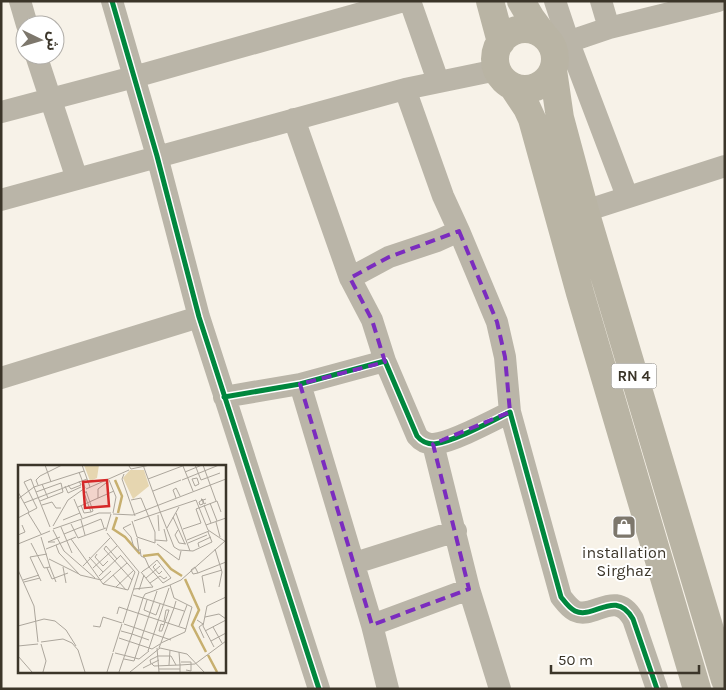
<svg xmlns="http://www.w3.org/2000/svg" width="726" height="690" font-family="Karla,'Noto Sans Arabic',sans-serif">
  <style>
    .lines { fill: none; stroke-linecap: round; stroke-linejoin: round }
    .minor { stroke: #bab5a8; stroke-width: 22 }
    .trunk { stroke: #b9b4a4; stroke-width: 28 }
    .cycleway-casing { stroke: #fff; stroke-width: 8 }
    .cycleway { stroke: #00873e; stroke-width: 5 }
    .marked { fill: none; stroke: #7b2cbf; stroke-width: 4; stroke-dasharray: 10 6; stroke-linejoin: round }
    .labels { text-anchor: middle; stroke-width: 4; stroke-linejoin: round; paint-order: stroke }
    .shield { fill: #fff; stroke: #767269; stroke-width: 1 }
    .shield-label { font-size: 15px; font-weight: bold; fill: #3b3529 }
    .poi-label { font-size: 16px; fill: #3b3529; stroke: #fff }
    .inset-river { fill: none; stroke: #c7af6e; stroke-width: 2.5 }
    .inset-road { fill: none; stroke: #aca69c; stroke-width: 1 }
    .view { fill: #d62828; fill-opacity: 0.15; stroke: #d62828; stroke-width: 2.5 }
    .inset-edge { fill: none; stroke: #3b3529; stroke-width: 2.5 }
  </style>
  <rect width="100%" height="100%" fill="#f7f2e8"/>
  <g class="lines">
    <path class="minor" d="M20,1L27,25
      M112,1L157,156L199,317L319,689
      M410,1L438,81
      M555,1L569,43L627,196
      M601,1L609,28
      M556,46L609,28L718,1
      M36,55L77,179
      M1,112L134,77L404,1
      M294,119L350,278
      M1,200L405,89L497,70
      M585,211L725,166
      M459,231L497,322L505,357L510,412
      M385,361L372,320L350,278L389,257L437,241L459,231L443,196L405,89
      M1,378L199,317
      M300,384L372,625L469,589L500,689
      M224,397L300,384L385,361L417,436C421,441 427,444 434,444C453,442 492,421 510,412L561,597C565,602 569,608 575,611C594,620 615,588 633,619L657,689
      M433,444L469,589
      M355,563L456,531
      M372,625L388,689"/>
    <path class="trunk" d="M490,1L501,42
      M521,1L531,18L545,37
      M495 59a30 30 0 1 1 60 0a30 30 0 1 1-60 0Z
      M553,70L560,118L585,211L725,680
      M513,87L527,108L532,119L580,293L697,689"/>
    <g class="cycleway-casing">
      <path id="cycleway" d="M112,1L157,156L199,317L319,689
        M224,397L300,384L385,361L417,436C421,441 427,444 434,444C453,442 492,421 510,412L561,597C565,602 569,608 575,611C594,620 615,588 633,619L657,689"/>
    </g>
    <use href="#cycleway" class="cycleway"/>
  </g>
  <path class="marked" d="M459,231L497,322L505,357L510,412L433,444L469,589L372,625L300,384L385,362L372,320L350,278L389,257Z"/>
  <defs>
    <g id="shop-square" transform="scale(1.25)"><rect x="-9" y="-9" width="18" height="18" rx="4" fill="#7d776c" stroke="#fff"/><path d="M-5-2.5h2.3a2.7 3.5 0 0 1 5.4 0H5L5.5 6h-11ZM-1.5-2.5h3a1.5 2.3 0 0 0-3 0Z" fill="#fff"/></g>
  </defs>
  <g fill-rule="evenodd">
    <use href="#shop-square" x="624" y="527"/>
  </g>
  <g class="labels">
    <rect class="shield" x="611.5" y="363.5" width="45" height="25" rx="4"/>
    <g class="shield-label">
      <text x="634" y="381">RN 4</text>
    </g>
    <g class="poi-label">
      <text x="624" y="558">installation<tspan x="624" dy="18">Sirghaz</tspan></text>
    </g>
  </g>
  <g transform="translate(18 465)">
    <rect width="208" height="208" fill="#f7f2e8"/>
    <path d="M66,0H81L79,13L72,16ZM112,5H126L131,21L115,34L105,13Z" fill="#e6d6b0"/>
    <path class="inset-river" d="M97,15L104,31L100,48M99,52L95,64L107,72L122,89M125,91L140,89L153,104L164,111M167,114L181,145L174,160L188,187M190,190L199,207"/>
    <path class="inset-road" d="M27,0L33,17M64,0L72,22M125,0L143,49M177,0L183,15L202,8M185,0L198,36M111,1L113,4L132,0M165,1L175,26M61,7L67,23M167,7L184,0M106,9L104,14L117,51M179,13L181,19L177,21L174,14ZM130,14L167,0M91,15L98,32L95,48M164,15L201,0M24,19L30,33M20,20L18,15L22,11L44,0M50,20L53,24L63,20L61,16M47,21L50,28L63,22M68,24L111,5M68,26L75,46L73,47M135,26L163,15M0,27L11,47M18,27L43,18L45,27L22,36M80,33V24L88,18M158,33L155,25L158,23L162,31M0,34L16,22L32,62M56,34L64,53M188,34L185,35H184L181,37L182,40L185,39V37L184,35L183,34H184L185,35L186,39L188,38M113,35L123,33L137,67V78L119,72L114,56M6,38L69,14M192,38L199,56M24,40L34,37L38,43H43M63,40L66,48L73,47L66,28L68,27M186,40L193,58M60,42L96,26M19,43L6,17L13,14L16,22L66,6M10,48L23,69M158,48L172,86M95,49L115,50M143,49L156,82L161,85L175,86L194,77L190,67M115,50L208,14M140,50L141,66M155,52L167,79M0,53L19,43M45,55L62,48M63,55L67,70M116,56L178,35L190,65L208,77M198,57L202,72M183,58L178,44L199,36L203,47M53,59L60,73L88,63M113,59L105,63L113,72L116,83L121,86L119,73M188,60L208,53M35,61L50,35L67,23M43,62L54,88M149,63L161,42M35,64L81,48H93M165,64L183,58M35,65L46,86L77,113M160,65L157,70L161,78L168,79M88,66L93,49M89,68L121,107L105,158M46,69L83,54L86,63M0,70L7,67L4,60M53,74L85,119L110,125L117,107L103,91M137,75L149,76L146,64M169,75L191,66M37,77H30L42,72M13,78L26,103L32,102L23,72M170,78L189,70M0,79L32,66M139,79L161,95L163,86M38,80L41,88L62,110L83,115L93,106M88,81L86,84L114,115M88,81L99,94M181,82L180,78L193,72M28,84L58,72M122,84L123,91L127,93L131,102L145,118L153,113L139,95L131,102L125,106L124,107M197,84L204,107L201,122M79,89L77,92L85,101L90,96M71,92L85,107M31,94L61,109M138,99L135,102L141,109L144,106M65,101L92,73M32,102L38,117M45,102L48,118M29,103L34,114L50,108M75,103L99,81M0,105L16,141L20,177M180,108L177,102L173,105L175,109L180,108L208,97M95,110L108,125M81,111L103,90M128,113L142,101M5,115L21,110M23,116L12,92L29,89M6,117L22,113M132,118L142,111L146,114L149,112M85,119L109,98M152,120L163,115L207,76M98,122L116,105M116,124L135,122L123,107M121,125L126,110M187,128L184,111L204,105M115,130L125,133L127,129L152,120L156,133L174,142L167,167L143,178M129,135L126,145L138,150L142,139M158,136L156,143L166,146M99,149L101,142L168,164M187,152L201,149L208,154M179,155L185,159L181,162L186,173M146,156L148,145H151L147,157M106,159L153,175M146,160L143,159L141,166H144V165L146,160L147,157M0,161L26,154L37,156L48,165L58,181M75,161L82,162L85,152L104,158M161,161L169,140M195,162L204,178M103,166L114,169L125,133L156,143L141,183M187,166L208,155M101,173L134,184L142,179M193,176L208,168M23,177L45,174L54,178L60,185L67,207M23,179L28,196L25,207M0,181L20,179M196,182L185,161L189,141L208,132M139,183L141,207M130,186L151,123M95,187L104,159M97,188L121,194L131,186M0,191L14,207M106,194L116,196L139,126M163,197H173V206L168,205M133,199L132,195L140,191H153L158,200M134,199L136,201L162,200L161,187M151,200L152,185M125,203L141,195M141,204H162M89,207L95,188M101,207L114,169L131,175M112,207L142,183L169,189L186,207M162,207V200L177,199L208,176"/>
    <path class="view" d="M89,15L91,41L67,43L65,17Z"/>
    <rect width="208" height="208" class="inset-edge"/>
  </g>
  <rect width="726" height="690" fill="none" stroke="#3b3529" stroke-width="5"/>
  <g transform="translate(40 40) rotate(95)"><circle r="24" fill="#ffffff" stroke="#b1aea9"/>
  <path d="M0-4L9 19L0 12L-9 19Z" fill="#7d776c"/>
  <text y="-8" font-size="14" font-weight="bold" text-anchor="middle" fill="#3b3529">ش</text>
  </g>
  <path d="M551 665v8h148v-8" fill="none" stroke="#3b3529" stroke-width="2.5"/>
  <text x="558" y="665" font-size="15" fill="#3b3529" stroke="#ffffff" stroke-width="4" paint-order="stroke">50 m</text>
</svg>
